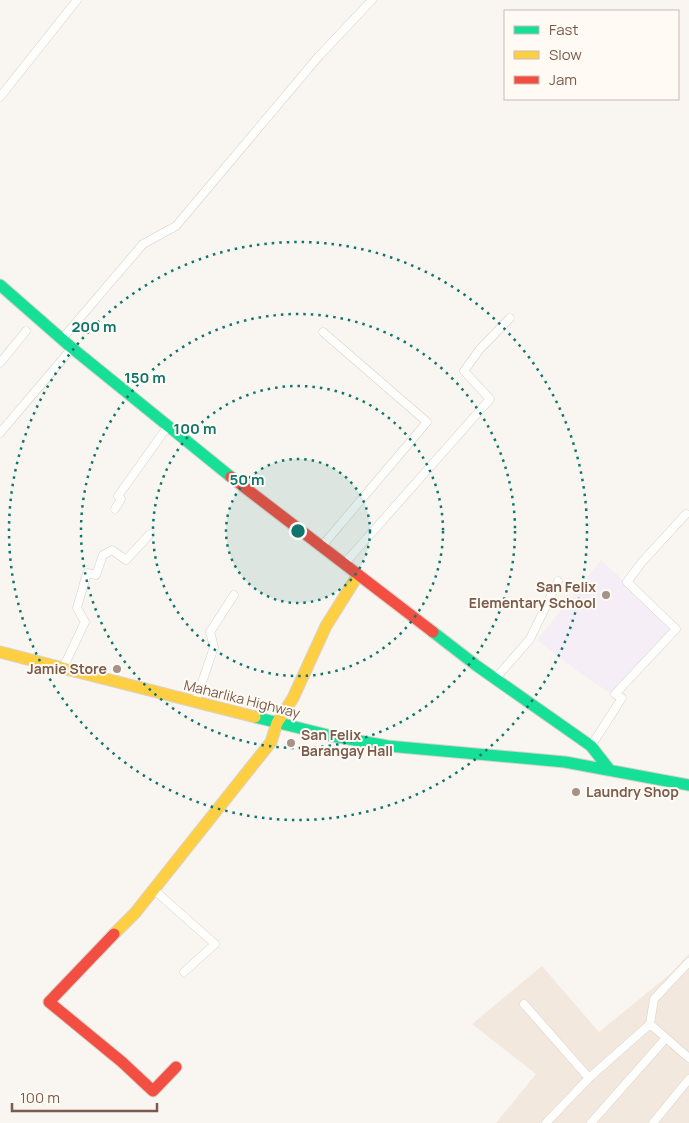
<svg xmlns="http://www.w3.org/2000/svg" width="689" height="1123" font-family="Manrope,sans-serif">
  <style>
    .residential { fill: #f2e8de }
    .education { fill: #f6eef6 }
    .lines { fill: none; stroke-linecap: round; stroke-linejoin: round }
    .street-casing { stroke: #d7d1cb; stroke-width: 9 }
    .fast-casing { stroke: #d9d2cb; stroke-width: 13 }
    .slow-casing { stroke: #d9d2cb; stroke-width: 13 }
    .jam-casing { stroke: #d9d2cb; stroke-width: 13 }
    .street { stroke: #fefefd; stroke-width: 8 }
    .fast { stroke: #16e098; stroke-width: 11 }
    .slow { stroke: #ffcf43; stroke-width: 11 }
    .jam { stroke: #f24e42; stroke-width: 11 }
    .ring { fill: none; stroke: #0f766e; stroke-width: 2.5; stroke-dasharray: 2.5 5 }
    .poi-dot { fill: #a69286; stroke: #fffaf3; stroke-width: 2 }
    .labels { text-anchor: middle; stroke-width: 4; stroke-linejoin: round; paint-order: stroke }
    .poi-label { font-size: 14px; font-weight: bold; fill: #7a5c4d; stroke: #fffaf3; text-anchor: end }
    .street-label { font-size: 14px; fill: #7a5c4d; stroke: #fffaf3 }
    .centre { fill: #0f766e; stroke: #fffaf3; stroke-width: 2.5 }
    .ring-label { font-size: 15px; text-anchor: middle; font-weight: bold; fill: #0f766e; stroke: #fffaf3; stroke-width: 4; stroke-linejoin: round; paint-order: stroke }
  </style>
  <rect width="100%" height="100%" fill="#f9f5f0"/>
  <path class="residential" d="M689,954V1123H496L536,1074L472,1024L542,966L599,1032L669,975Z"/>
  <path class="education" d="M601,560L675,629L613,695L583,675L537,640Z"/>
  <g class="lines">
    <g class="street-casing">
      <path id="street" d="M0,97L77,0
        M62,339L143,244L176,226L319,56L372,0
        M0,363L26,331
        M0,433L72,348
        M115,509L121,499L118,496L168,426
        M322,546L427,422L323,332
        M345,563L490,399L464,371L480,349L510,318
        M63,668L85,622L77,608L87,573L96,575L103,555L112,550L126,560L150,534
        M495,679L530,639L558,581
        M195,703L214,647L210,632L234,595
        M591,746L622,698L615,694L676,629L627,582L642,562L686,514
        M153,889L215,944L184,972
        M524,1004L589,1078
        M650,1024L689,1058
        M546,1123L589,1078L650,1024L654,999L689,962
        M591,1123L666,1038
        M653,1123L689,1079"/>
    </g>
    <g class="fast-casing">
      <path id="fast" d="M0,285L72,348L231,477
        M433,632L477,666L591,746L609,769
        M255,717L332,736L388,746L565,762L689,785"/>
    </g>
    <g class="slow-casing">
      <path id="slow" d="M0,652L255,717
        M114,934L135,913L271,742L277,723L293,698L326,626L358,575"/>
    </g>
    <g class="jam-casing">
      <path id="jam" d="M231,477L433,632
        M114,934L49,1002L122,1062L153,1091L176,1067"/>
    </g>
    <use href="#street" class="street"/>
    <use href="#fast" class="fast"/>
    <use href="#slow" class="slow"/>
    <use href="#jam" class="jam"/>
  </g>
  <circle cx="298" cy="531" r="72" fill="#0f766e" fill-opacity=".12"/>
  <g class="ring">
    <circle cx="298" cy="531" r="72"/>
    <circle cx="298" cy="531" r="145"/>
    <circle cx="298" cy="531" r="217"/>
    <circle cx="298" cy="531" r="289"/>
  </g>
  <g class="poi-dot">
    <circle cx="606" cy="595" r="5"/>
    <circle cx="117" cy="669" r="5"/>
    <circle cx="291" cy="743" r="5"/>
    <circle cx="576" cy="792" r="5"/>
  </g>
  <g class="labels">
    <g class="poi-label">
      <text x="596" y="592">San Felix<tspan x="596" dy="16">Elementary School</tspan></text>
      <text x="107" y="674">Jamie Store</text>
      <text x="301" y="740" text-anchor="start">San Felix<tspan x="301" dy="16">Barangay Hall</tspan></text>
      <text x="586" y="797" text-anchor="start">Laundry Shop</text>
    </g>
    <g class="street-label">
      <text transform="translate(242 699) rotate(14)" y="5">Maharlika Highway</text>
    </g>
  </g>
  <circle cx="298" cy="531" r="8" class="centre"/>
  <g class="ring-label">
    <text x="94" y="332">200 m</text>
    <text x="145" y="383">150 m</text>
    <text x="195" y="434">100 m</text>
    <text x="247" y="485">50 m</text>
  </g>
  <rect x="504" y="10" width="175" height="90" fill="#fffaf3" stroke="#cabbb1"/>
  <rect x="514" y="26" width="25" height="8" fill="#16e098" stroke="#cabbb1"/>
  <text x="549" y="35" font-size="15" fill="#7a5c4d">Fast</text>
  <rect x="514" y="51" width="25" height="8" fill="#ffcf43" stroke="#cabbb1"/>
  <text x="549" y="60" font-size="15" fill="#7a5c4d">Slow</text>
  <rect x="514" y="76" width="25" height="8" fill="#f24e42" stroke="#cabbb1"/>
  <text x="549" y="85" font-size="15" fill="#7a5c4d">Jam</text>
  <path d="M12 1103v8h145v-8" fill="none" stroke="#7a5c4d" stroke-width="2.5"/>
  <text x="20" y="1103" font-size="15" fill="#7a5c4d" stroke="#fffaf3" stroke-width="4" paint-order="stroke">100 m</text>
</svg>
